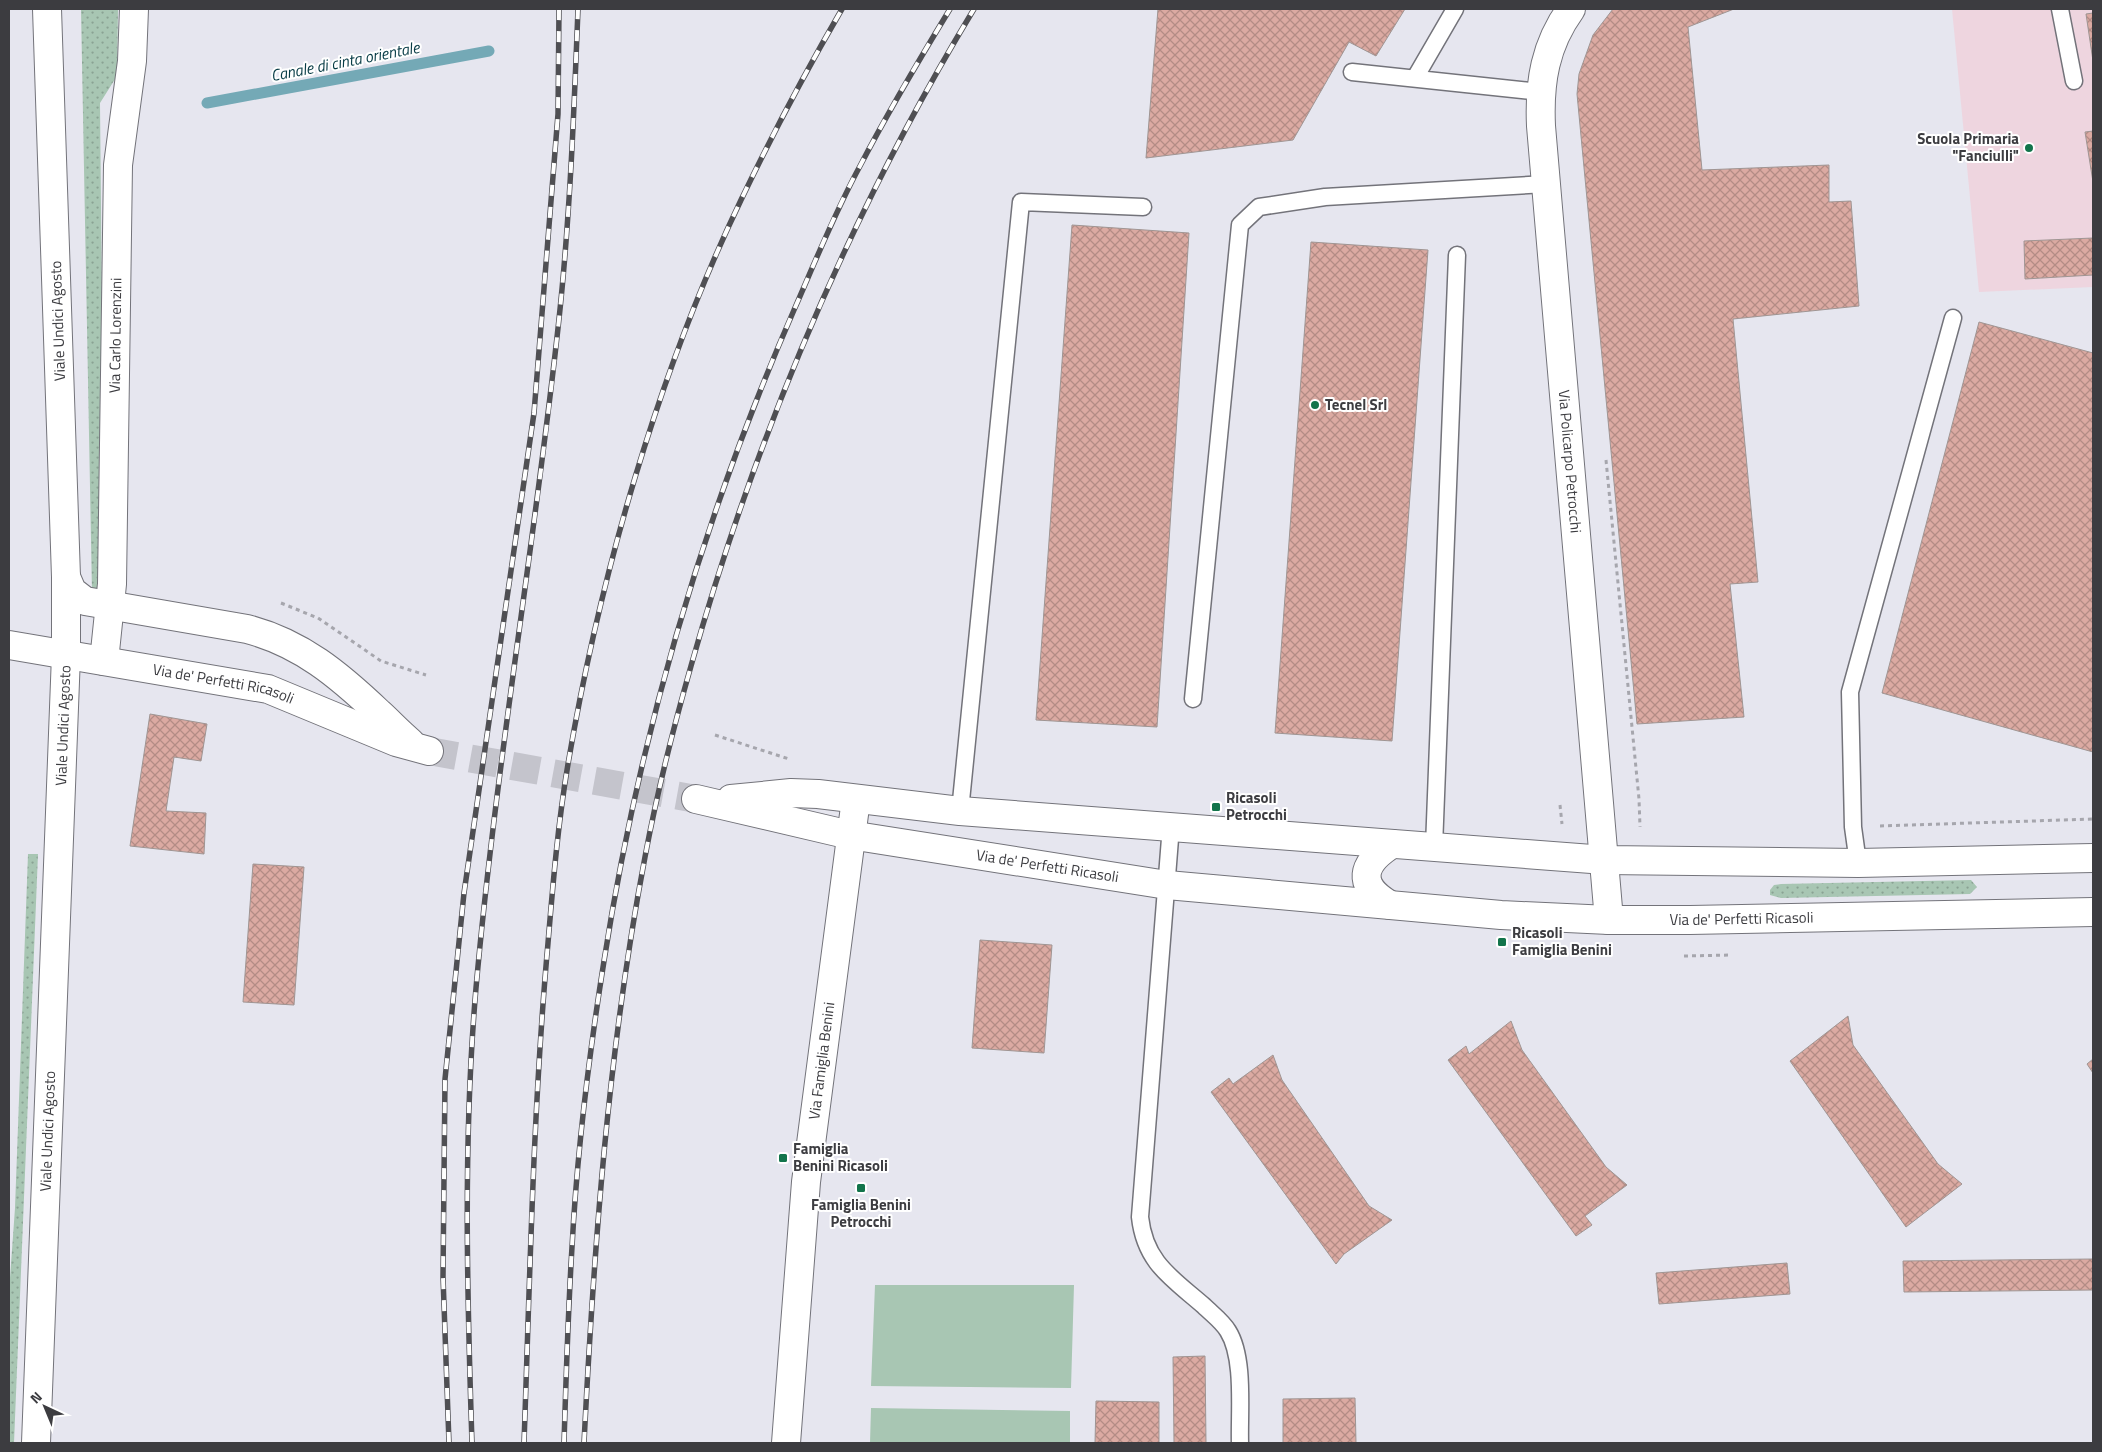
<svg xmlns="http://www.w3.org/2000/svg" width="2102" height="1452" font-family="'Titillium Web',sans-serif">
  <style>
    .education { fill: #eed5df }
    .grass { fill: url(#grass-dots) }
    .park { fill: #a8c6b3 }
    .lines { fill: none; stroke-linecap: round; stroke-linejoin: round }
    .stream { stroke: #74a9b6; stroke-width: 11 }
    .building { fill: url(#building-cross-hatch); stroke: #9f9593 }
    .secondary-tunnel { stroke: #c4c4cc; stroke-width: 28; stroke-dasharray: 28 14; stroke-linecap: butt }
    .lane-casing { stroke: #73737a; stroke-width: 19 }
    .street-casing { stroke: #73737a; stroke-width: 30 }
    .secondary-casing { stroke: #73737a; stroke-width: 30 }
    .primary-casing { stroke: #73737a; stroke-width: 30 }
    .path { stroke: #a6a6ad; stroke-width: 3; stroke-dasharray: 4 4; stroke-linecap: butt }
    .lane { stroke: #fff; stroke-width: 16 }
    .street { stroke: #fff; stroke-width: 28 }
    .secondary { stroke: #fff; stroke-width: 28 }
    .primary { stroke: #fff; stroke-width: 28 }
    .rail-casing { stroke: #4f4f53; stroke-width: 5.5 }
    .rail { stroke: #fff; stroke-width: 4; stroke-dasharray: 11; stroke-linecap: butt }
    .poi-dot { fill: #12744b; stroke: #fff; stroke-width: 2 }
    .labels { text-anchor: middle; stroke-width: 4; stroke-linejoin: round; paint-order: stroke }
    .poi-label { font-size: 15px; font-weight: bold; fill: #3c3c40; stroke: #fff; text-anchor: start }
    .street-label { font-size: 15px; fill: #3c3c40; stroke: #fff }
    .water-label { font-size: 16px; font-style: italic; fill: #073b45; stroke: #fff }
  </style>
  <defs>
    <pattern id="grass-dots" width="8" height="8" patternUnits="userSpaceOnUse" patternTransform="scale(1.25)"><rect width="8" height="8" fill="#a8c6b3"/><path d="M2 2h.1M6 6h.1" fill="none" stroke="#8aa293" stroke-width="1.8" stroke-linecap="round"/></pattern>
    <pattern id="building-cross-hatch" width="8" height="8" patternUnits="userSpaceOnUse" patternTransform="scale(1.25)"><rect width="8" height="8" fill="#dbaaa2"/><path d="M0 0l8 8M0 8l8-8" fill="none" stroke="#b38c85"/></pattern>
  </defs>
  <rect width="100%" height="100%" fill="#e6e6ef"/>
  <path class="education" d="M1952,9H2093V287L1979,292Z"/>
  <path class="grass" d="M81,9H118L117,76L100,103L103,415L99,596L92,593Z
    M28,854H38L14,1443H9V1292L15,1208Z
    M1971,880L1977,887L1970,894L1781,898L1770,895V890L1774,885L1781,884Z"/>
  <path class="park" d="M875,1285H1074L1071,1388L871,1386Z
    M871,1408L1070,1411V1443H870Z"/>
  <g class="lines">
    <path class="stream" d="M207,103L489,51"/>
  </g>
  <path class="building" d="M1158,9H1405L1376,56L1349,42L1293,140L1146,158Z
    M1613,9H1734L1688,27L1702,170L1829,165V202L1851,201L1859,306L1733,319L1758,582L1730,584L1744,717L1637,724L1577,94L1579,74L1593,35Z
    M2093,13V61L2086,14Z
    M2093,131V182L2085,132Z
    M1072,225L1189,233L1157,727L1036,720Z
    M2093,238V275L2025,279L2024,241Z
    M1311,242L1428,250L1392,741L1275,733Z
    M1979,322L2093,353V752L1882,693Z
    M150,714L207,724L201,761L174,757L166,811L206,813L204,854L130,846Z
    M253,864L304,867L294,1005L243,1002Z
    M980,940L1052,945L1044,1053L972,1048Z
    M1848,1016L1853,1045L1938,1164L1962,1184L1906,1227L1790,1061Z
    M1511,1021L1522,1050L1606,1167L1627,1185L1585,1216L1592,1225L1576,1236L1448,1060L1466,1046L1469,1054Z
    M1273,1055L1282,1080L1369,1206L1392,1220L1344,1254L1336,1264L1211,1092L1229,1078L1233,1084Z
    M2093,1059V1073L2087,1064Z
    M2093,1259V1290L1904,1292L1903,1261Z
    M1787,1263L1790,1294L1659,1304L1656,1273Z
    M1205,1356L1206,1443H1174L1173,1357Z
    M1355,1398L1356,1443H1283V1399Z
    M1096,1401L1159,1402V1443H1095Z"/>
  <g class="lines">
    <path class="secondary-tunnel" d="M429,751L696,799"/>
    <g class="lane-casing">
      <path id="lane" d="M2060,9L2074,81
        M1352,72L1540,92
        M1415,78L1455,9
        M1193,699L1240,225L1259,207L1325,197L1546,184
        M960,811L1021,202L1143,207
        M1171,826L1140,1217C1145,1263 1172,1278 1204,1306C1212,1314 1222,1321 1228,1331C1245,1358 1239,1412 1240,1443
        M1434,847L1457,255
        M1858,863L1853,827L1850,692L1953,318"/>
    </g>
    <g class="street-casing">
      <g id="street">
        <path id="s1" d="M1571,9C1545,45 1539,82 1541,126L1609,920"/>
        <path id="s2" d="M104,661L112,584L118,165L132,61L134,9"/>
        <path d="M1390,905C1356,885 1361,864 1392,844"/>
        <path id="s3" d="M786,1443L806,1182L856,799"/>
      </g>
    </g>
    <g class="secondary-casing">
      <g id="secondary">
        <path d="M66,577L72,591L85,601L247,629C301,643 339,675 379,713C389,722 399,733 410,742"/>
        <path id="s4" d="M9,645L268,689L396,742L429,751"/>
        <path id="s5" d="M696,799L850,835L1167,885L1501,915L1609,920H1690L2093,912"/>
        <path d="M731,799L791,793L818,794L960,811L1605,860L1858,863L2093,858"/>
      </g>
    </g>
    <g class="primary-casing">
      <g id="primary">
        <path id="s6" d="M36,1443L66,655V577L47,9"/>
      </g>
    </g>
    <path class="path" d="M1606,460L1639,799L1640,827
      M281,603L318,618L381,661L426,675
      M715,735L789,759
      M1560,805L1562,824
      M1880,826L2093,819
      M1684,956L1730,955"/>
    <use href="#lane" class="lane"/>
    <use href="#street" class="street"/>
    <use href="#secondary" class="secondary"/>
    <use href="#primary" class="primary"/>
    <g class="rail-casing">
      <path id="rail" d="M449,1443L443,1277L445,1079L464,893L534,413L558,114L559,9
        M472,1443C467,1291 463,1139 476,988C496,764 535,543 559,319C570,216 574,112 578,9
        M524,1443C530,1276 533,1109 548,943C553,883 558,823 568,764C600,576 658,373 741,200C772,135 806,71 842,9
        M564,1443C566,1378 568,1312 572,1247C577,1152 589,1055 604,961C639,737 703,518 794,310C815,262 835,212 860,166C888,112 919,60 950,9
        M584,1443C594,1246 608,1051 645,857C657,793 673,729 691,666C756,435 850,214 974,9"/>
    </g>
    <use href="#rail" class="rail"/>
  </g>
  <g class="poi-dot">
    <circle cx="2029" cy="148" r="5"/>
    <circle cx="1315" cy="405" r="5"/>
    <rect x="1211" y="802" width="10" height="10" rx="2.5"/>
    <rect x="1497" y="937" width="10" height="10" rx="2.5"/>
    <rect x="778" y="1153" width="10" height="10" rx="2.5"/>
    <rect x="856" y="1183" width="10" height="10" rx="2.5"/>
  </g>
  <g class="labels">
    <g class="poi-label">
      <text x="2019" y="144" text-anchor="end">Scuola Primaria<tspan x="2019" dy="17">"Fanciulli"</tspan></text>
      <text x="1325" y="410">Tecnel Srl</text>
      <text x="1226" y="803">Ricasoli<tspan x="1226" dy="17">Petrocchi</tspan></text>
      <text x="1512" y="938">Ricasoli<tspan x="1512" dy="17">Famiglia Benini</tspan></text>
      <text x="793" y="1154">Famiglia<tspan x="793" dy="17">Benini Ricasoli</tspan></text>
      <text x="861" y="1210" text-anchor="middle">Famiglia Benini<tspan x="861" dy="17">Petrocchi</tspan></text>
    </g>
    <g class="street-label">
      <text transform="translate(58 321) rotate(-92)" y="5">Viale Undici Agosto</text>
      <text dy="5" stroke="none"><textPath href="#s2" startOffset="326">Via Carlo Lorenzini</textPath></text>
      <text dy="5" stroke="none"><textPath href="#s1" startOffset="460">Via Policarpo Petrocchi</textPath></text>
      <text dy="5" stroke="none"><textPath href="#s4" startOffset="218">Via de' Perfetti Ricasoli</textPath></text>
      <text dy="5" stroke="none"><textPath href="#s6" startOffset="718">Viale Undici Agosto</textPath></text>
      <text dy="5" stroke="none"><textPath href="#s5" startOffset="358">Via de' Perfetti Ricasoli</textPath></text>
      <text dy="5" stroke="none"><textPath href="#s5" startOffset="1055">Via de' Perfetti Ricasoli</textPath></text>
      <text dy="5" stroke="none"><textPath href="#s3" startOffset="384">Via Famiglia Benini</textPath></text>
      <text dy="5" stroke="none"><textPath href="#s6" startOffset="312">Viale Undici Agosto</textPath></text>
    </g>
    <g class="water-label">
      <text transform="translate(345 61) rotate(-11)" y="6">Canale di cinta orientale</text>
    </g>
  </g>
  <rect width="2102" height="1452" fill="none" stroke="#3c3c40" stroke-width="20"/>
  <g transform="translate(45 1407) rotate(316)" stroke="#ffffff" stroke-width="4" paint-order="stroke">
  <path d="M0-4L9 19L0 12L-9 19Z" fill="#3c3c40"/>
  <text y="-8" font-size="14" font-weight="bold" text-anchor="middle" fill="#3c3c40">N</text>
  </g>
</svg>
